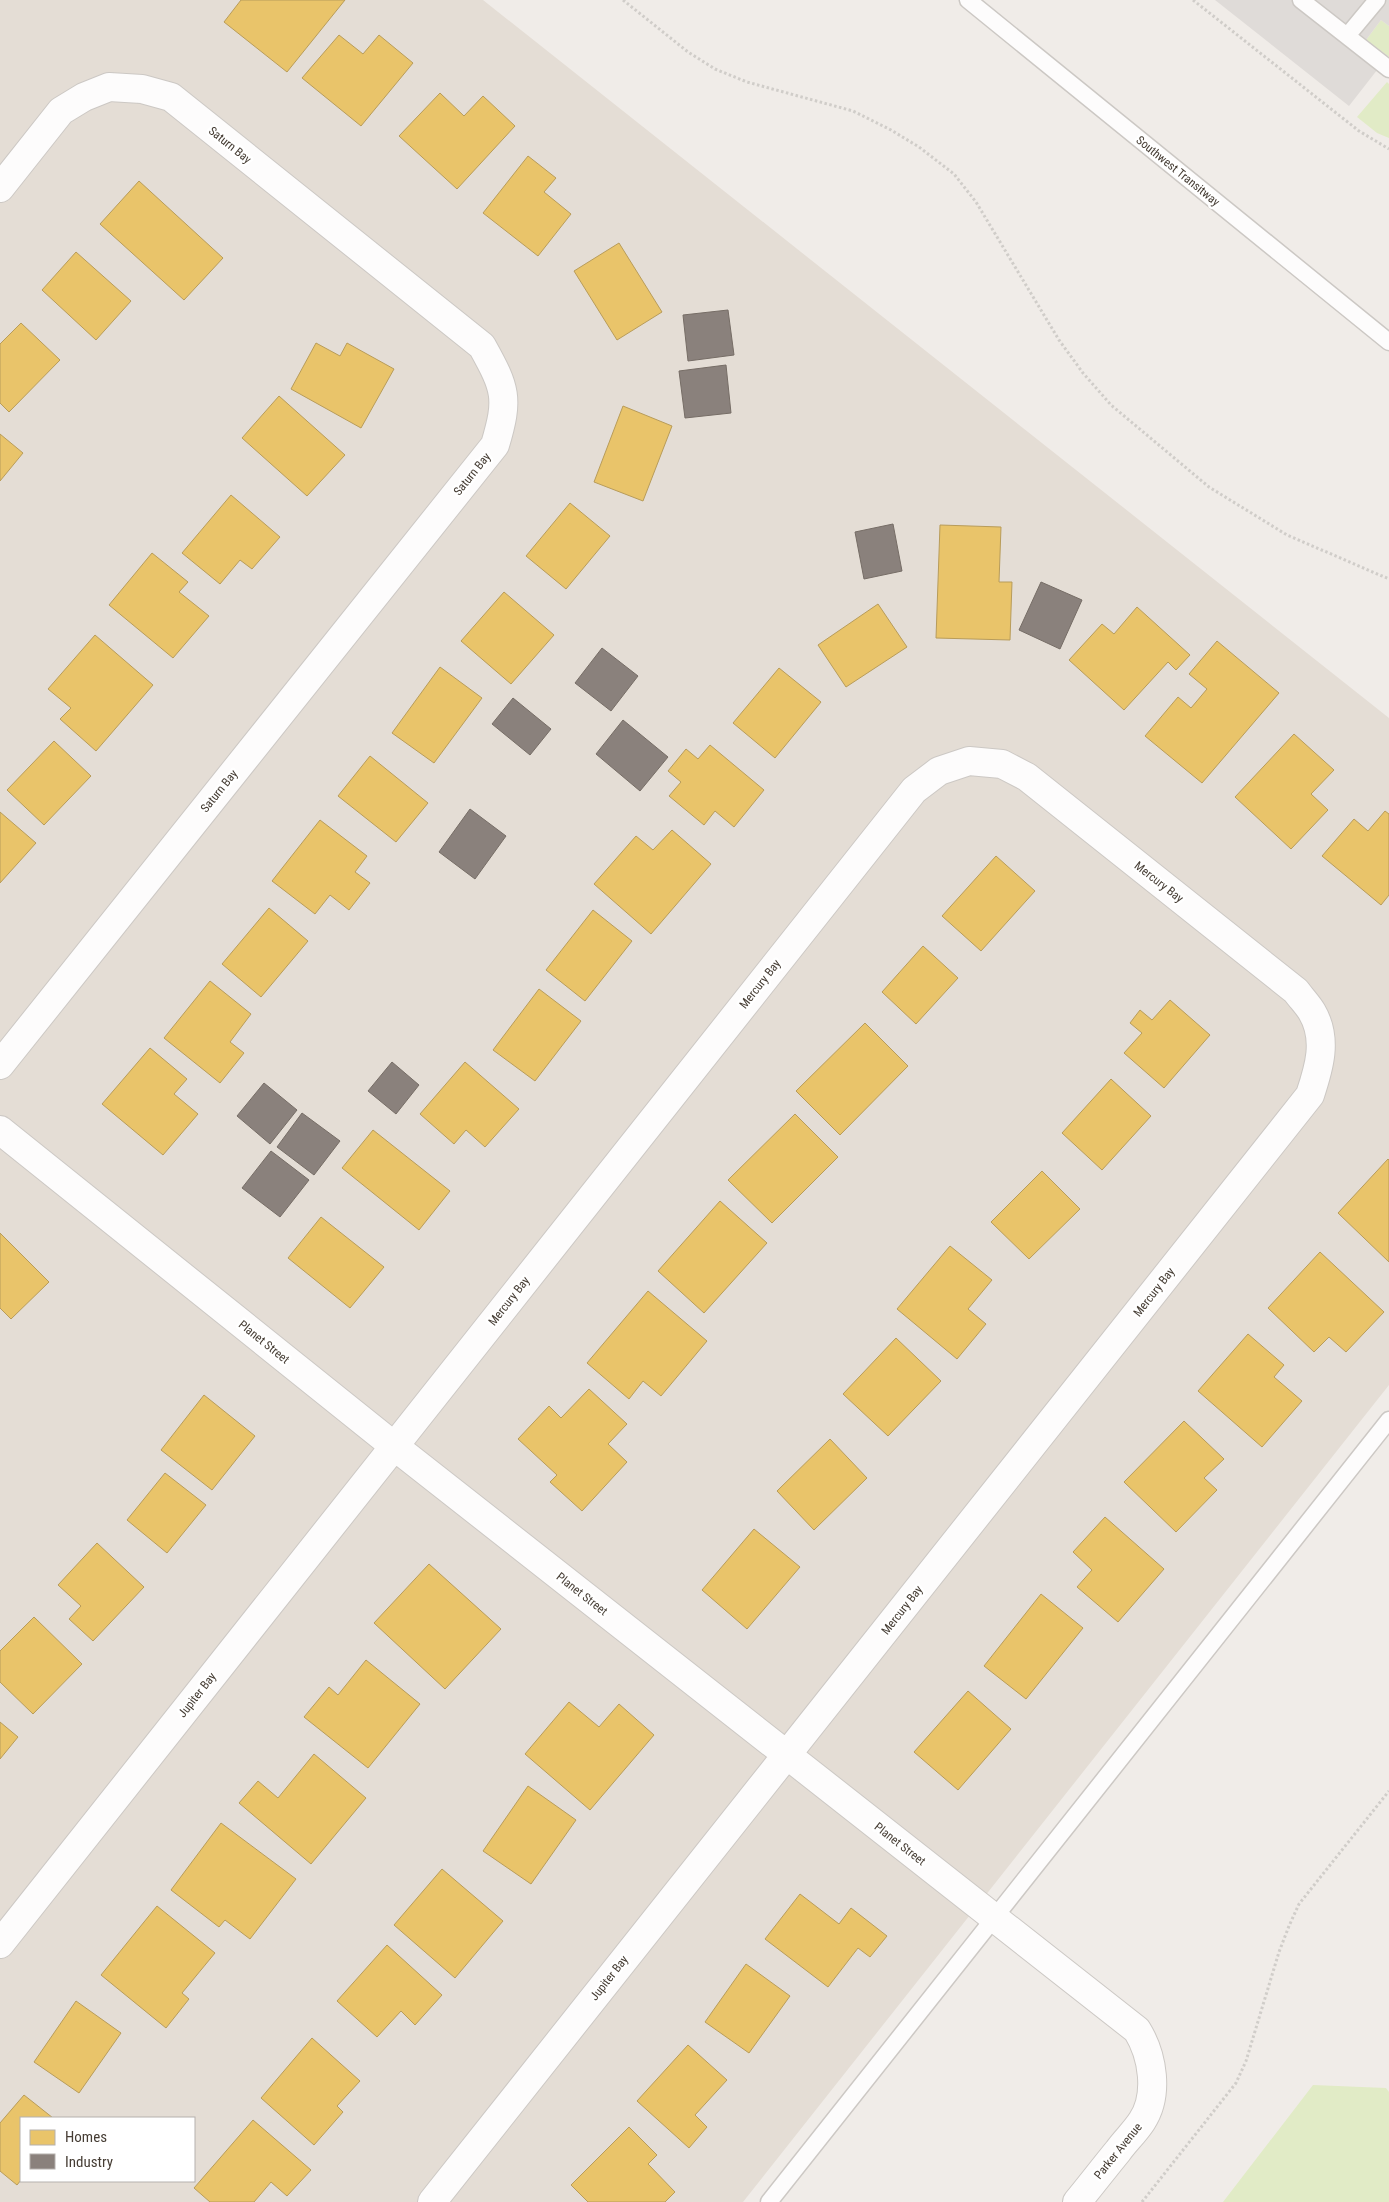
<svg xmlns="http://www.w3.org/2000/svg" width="1389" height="2202" font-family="'Roboto Condensed',sans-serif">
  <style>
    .residential { fill: #e4ddd5; fill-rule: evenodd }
    .green { fill: #e1ebc6 }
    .parking { fill: #dfdbd8 }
    .homes { fill: #e9c46a; stroke: #b89c5a }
    .industry { fill: #8a817c; stroke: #766d66 }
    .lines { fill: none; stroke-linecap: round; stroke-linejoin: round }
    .service-casing { stroke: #ccc8c4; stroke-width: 19 }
    .minor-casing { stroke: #ccc8c4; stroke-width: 30 }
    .path { stroke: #d0cdc9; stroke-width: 3; stroke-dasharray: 2.5 2.5; stroke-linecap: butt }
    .service { stroke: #fdfcfc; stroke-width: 16 }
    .minor { stroke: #fdfcfc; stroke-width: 28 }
    .labels { text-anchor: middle; stroke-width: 5; stroke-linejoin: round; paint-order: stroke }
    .street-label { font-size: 12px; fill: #463d34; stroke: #fff }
  </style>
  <rect width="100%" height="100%" fill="#f0ece8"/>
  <path class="residential" d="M0,0H483L1389,718V1385L743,2202H0ZM21,2118H194V2181H21Z"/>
  <path class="green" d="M1381,20L1389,26V57L1366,40Z
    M1387,82L1389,84V138L1377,133L1357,117Z
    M1313,2085L1386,2088L1389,2092V2202H1223Z"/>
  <path class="parking" d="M1215,0H1389V26L1381,20L1366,40L1388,56L1349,106Z"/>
  <path class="homes" d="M241,0H345L287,72L224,22Z
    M339,35L363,54L379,35L413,63L361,126L302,78Z
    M440,93L464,116L483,96L515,126L457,189L399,136Z
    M528,156L556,178L544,192L571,214L538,256L483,213Z
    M139,181L223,258L184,300L100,224Z
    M619,243L662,312L617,340L574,271Z
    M76,252L131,301L96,340L42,290Z
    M21,323L60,360L9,412L0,403V344Z
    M316,343L340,356L347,343L394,369L361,428L291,389Z
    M279,396L345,455L307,496L242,438Z
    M623,406L672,426L643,501L594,482Z
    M0,434L23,453L0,481Z
    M231,495L280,537L252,569L240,560L220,584L182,553Z
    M570,503L610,536L566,589L526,556Z
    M940,525L1001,527L999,582H1012L1010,640L936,638Z
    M152,553L188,582L179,592L209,616L173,658L109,605Z
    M504,592L554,635L511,684L461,641Z
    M878,604L907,647L846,687L818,645Z
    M1137,607L1190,655L1176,670L1168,662L1124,710L1069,660L1102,624L1114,634Z
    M95,635L153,685L96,751L60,719L71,708L48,689Z
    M1217,641L1279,693L1202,783L1145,736L1178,697L1191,708L1207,689L1189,674Z
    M440,667L482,698L434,763L392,733Z
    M779,668L821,702L775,758L733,723Z
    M1294,734L1334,770L1311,794L1328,810L1291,849L1235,797Z
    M54,741L91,776L44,825L7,790Z
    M710,745L764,790L734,827L715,811L704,825L669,796L681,782L668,771L686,749L698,759Z
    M370,756L428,803L396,842L338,796Z
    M1385,811L1389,814V895L1381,905L1322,856L1354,819L1368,831Z
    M0,812L36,843L0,883Z
    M320,820L367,856L355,872L370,883L349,910L330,895L315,914L272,881Z
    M672,830L711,864L651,934L594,884L636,836L653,850Z
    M996,856L1035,891L981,951L942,916Z
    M269,908L308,941L261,997L222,964Z
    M593,910L632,941L585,1001L546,970Z
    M923,946L958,978L916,1024L882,992Z
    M210,981L251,1014L230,1042L244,1053L220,1083L164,1038Z
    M539,989L581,1021L535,1081L493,1050Z
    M1170,1000L1210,1035L1164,1088L1124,1053L1142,1033L1130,1023L1140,1010L1152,1020Z
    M865,1023L908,1066L840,1135L796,1091Z
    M150,1048L187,1079L174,1094L198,1114L163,1155L102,1104Z
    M465,1062L519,1109L485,1147L466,1130L454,1144L420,1114Z
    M1111,1079L1151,1116L1102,1170L1062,1133Z
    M795,1114L838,1157L772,1223L728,1180Z
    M373,1130L450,1191L419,1230L342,1168Z
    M1388,1159L1389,1160V1262L1338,1213Z
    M1042,1171L1080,1209L1029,1259L991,1222Z
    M720,1201L767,1243L704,1313L658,1271Z
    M321,1217L384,1267L350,1308L288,1258Z
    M0,1233L49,1282L11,1319L0,1308Z
    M950,1246L992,1280L968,1309L986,1324L957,1359L897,1309Z
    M1320,1252L1384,1312L1346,1352L1329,1337L1314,1352L1268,1308Z
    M648,1291L707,1341L661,1396L643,1381L629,1399L587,1363Z
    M1248,1334L1284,1365L1274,1377L1302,1401L1262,1447L1198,1391Z
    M896,1338L941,1381L888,1436L843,1394Z
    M589,1389L627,1424L608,1444L627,1462L582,1511L550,1482L557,1475L518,1439L549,1406L561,1418Z
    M204,1395L255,1436L212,1490L161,1450Z
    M1184,1421L1224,1459L1204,1478L1217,1490L1176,1532L1124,1482Z
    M830,1439L867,1478L814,1530L777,1491Z
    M165,1473L206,1505L167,1553L127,1520Z
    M1105,1517L1164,1569L1118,1622L1077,1587L1092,1570L1073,1552Z
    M754,1529L800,1567L747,1629L702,1590Z
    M97,1543L144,1587L93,1641L69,1619L81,1606L58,1585Z
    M429,1564L501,1629L445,1689L374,1623Z
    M1041,1594L1083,1628L1026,1699L984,1666Z
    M34,1617L82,1664L33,1714L0,1682V1651Z
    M366,1660L420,1704L368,1768L304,1717L329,1687L338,1695Z
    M968,1691L1011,1729L958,1790L914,1752Z
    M569,1702L599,1727L619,1704L654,1735L590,1810L525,1754Z
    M0,1722L18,1737L0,1759Z
    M314,1754L366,1798L311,1864L239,1803L258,1781L278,1798Z
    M528,1786L576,1820L531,1884L483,1851Z
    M221,1823L296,1879L250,1939L225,1920L219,1927L171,1890Z
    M442,1869L503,1921L455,1978L394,1925Z
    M800,1894L839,1924L851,1908L887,1936L870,1957L858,1948L828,1987L765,1939Z
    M157,1906L215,1953L182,1993L189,1999L166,2028L101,1975Z
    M387,1945L442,1995L415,2025L401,2011L377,2037L337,2001Z
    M746,1964L790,1996L749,2053L705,2022Z
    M76,2001L121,2033L79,2093L34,2062Z
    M312,2038L360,2081L337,2106L343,2112L314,2145L261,2098Z
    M688,2045L727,2080L695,2115L707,2127L689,2148L637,2101Z
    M24,2095L53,2118H21V2180L17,2185L0,2171V2123Z
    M253,2120L311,2170L287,2196L271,2182L254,2202H210L194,2188Z
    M629,2127L657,2155L648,2164L675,2192L665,2202H588L571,2185Z"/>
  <path class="industry" d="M728,310L734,355L688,361L683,315Z
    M726,365L731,413L685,418L679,371Z
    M893,524L902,571L864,579L855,532Z
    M1041,582L1082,600L1060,649L1019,630Z
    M602,648L638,676L611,711L575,683Z
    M513,698L551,729L530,755L492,724Z
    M623,720L668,757L640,791L596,754Z
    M470,809L506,836L475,879L439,852Z
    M392,1062L419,1085L396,1114L368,1091Z
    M264,1083L297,1110L270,1144L237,1116Z
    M302,1113L340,1141L314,1175L277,1147Z
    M271,1151L309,1180L280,1217L242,1188Z"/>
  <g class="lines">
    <g class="service-casing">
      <path id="service" d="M968,0L1389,342
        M1301,0L1389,69
        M1347,36L1377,0
        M769,2202L1389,1420"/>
    </g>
    <g class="minor-casing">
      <path id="minor" d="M0,188L61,111L84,97L109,87L142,89L171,97L482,346C506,389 509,398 495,445L0,1065
        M0,1130L394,1446L1137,2030C1153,2056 1159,2095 1142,2121C1135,2132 1125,2141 1118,2151C1104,2168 1091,2185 1077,2202
        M0,1944L914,790L939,771L969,761L1002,764L1027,777L1296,991C1301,998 1308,1005 1312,1012C1328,1039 1319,1068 1310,1095L432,2202"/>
    </g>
    <path class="path" d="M623,0L688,52L715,69L747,82L853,111L891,130L919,147L954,174L976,202L1059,340L1083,373L1111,405L1209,487L1287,535L1389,579
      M1193,0L1359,131L1389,149
      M1142,2202L1236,2083L1246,2061L1279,1952L1289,1926L1299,1904L1389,1791"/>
    <use href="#service" class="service"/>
    <use href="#minor" class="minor"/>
  </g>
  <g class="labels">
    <g class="street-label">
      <text transform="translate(230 145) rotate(39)" y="4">Saturn Bay</text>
      <text transform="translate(1178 171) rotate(39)" y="4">Southwest Transitway</text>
      <text transform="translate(472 474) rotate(-51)" y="4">Saturn Bay</text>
      <text transform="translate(219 791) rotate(-51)" y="4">Saturn Bay</text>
      <text transform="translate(1159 882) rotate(38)" y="4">Mercury Bay</text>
      <text transform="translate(760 984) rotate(-52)" y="4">Mercury Bay</text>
      <text transform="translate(1154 1292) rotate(-52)" y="4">Mercury Bay</text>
      <text transform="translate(509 1301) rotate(-52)" y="4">Mercury Bay</text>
      <text transform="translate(264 1342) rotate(39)" y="4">Planet Street</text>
      <text transform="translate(582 1594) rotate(38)" y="4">Planet Street</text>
      <text transform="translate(902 1610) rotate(-52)" y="4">Mercury Bay</text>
      <text transform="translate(197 1695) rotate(-52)" y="4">Jupiter Bay</text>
      <text transform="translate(900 1844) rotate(38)" y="4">Planet Street</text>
      <text transform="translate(609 1978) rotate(-52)" y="4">Jupiter Bay</text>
      <text transform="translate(1118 2151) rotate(-51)" y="4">Parker Avenue</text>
    </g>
  </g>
  <rect x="20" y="2117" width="175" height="65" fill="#ffffff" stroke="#b5b1ae"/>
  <rect x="30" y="2130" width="25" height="15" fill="#e9c46a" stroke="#b5b1ae"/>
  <text x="65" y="2142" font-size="15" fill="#463d34">Homes</text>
  <rect x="30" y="2154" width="25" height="15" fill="#8a817c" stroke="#b5b1ae"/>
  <text x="65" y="2167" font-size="15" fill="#463d34">Industry</text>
</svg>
